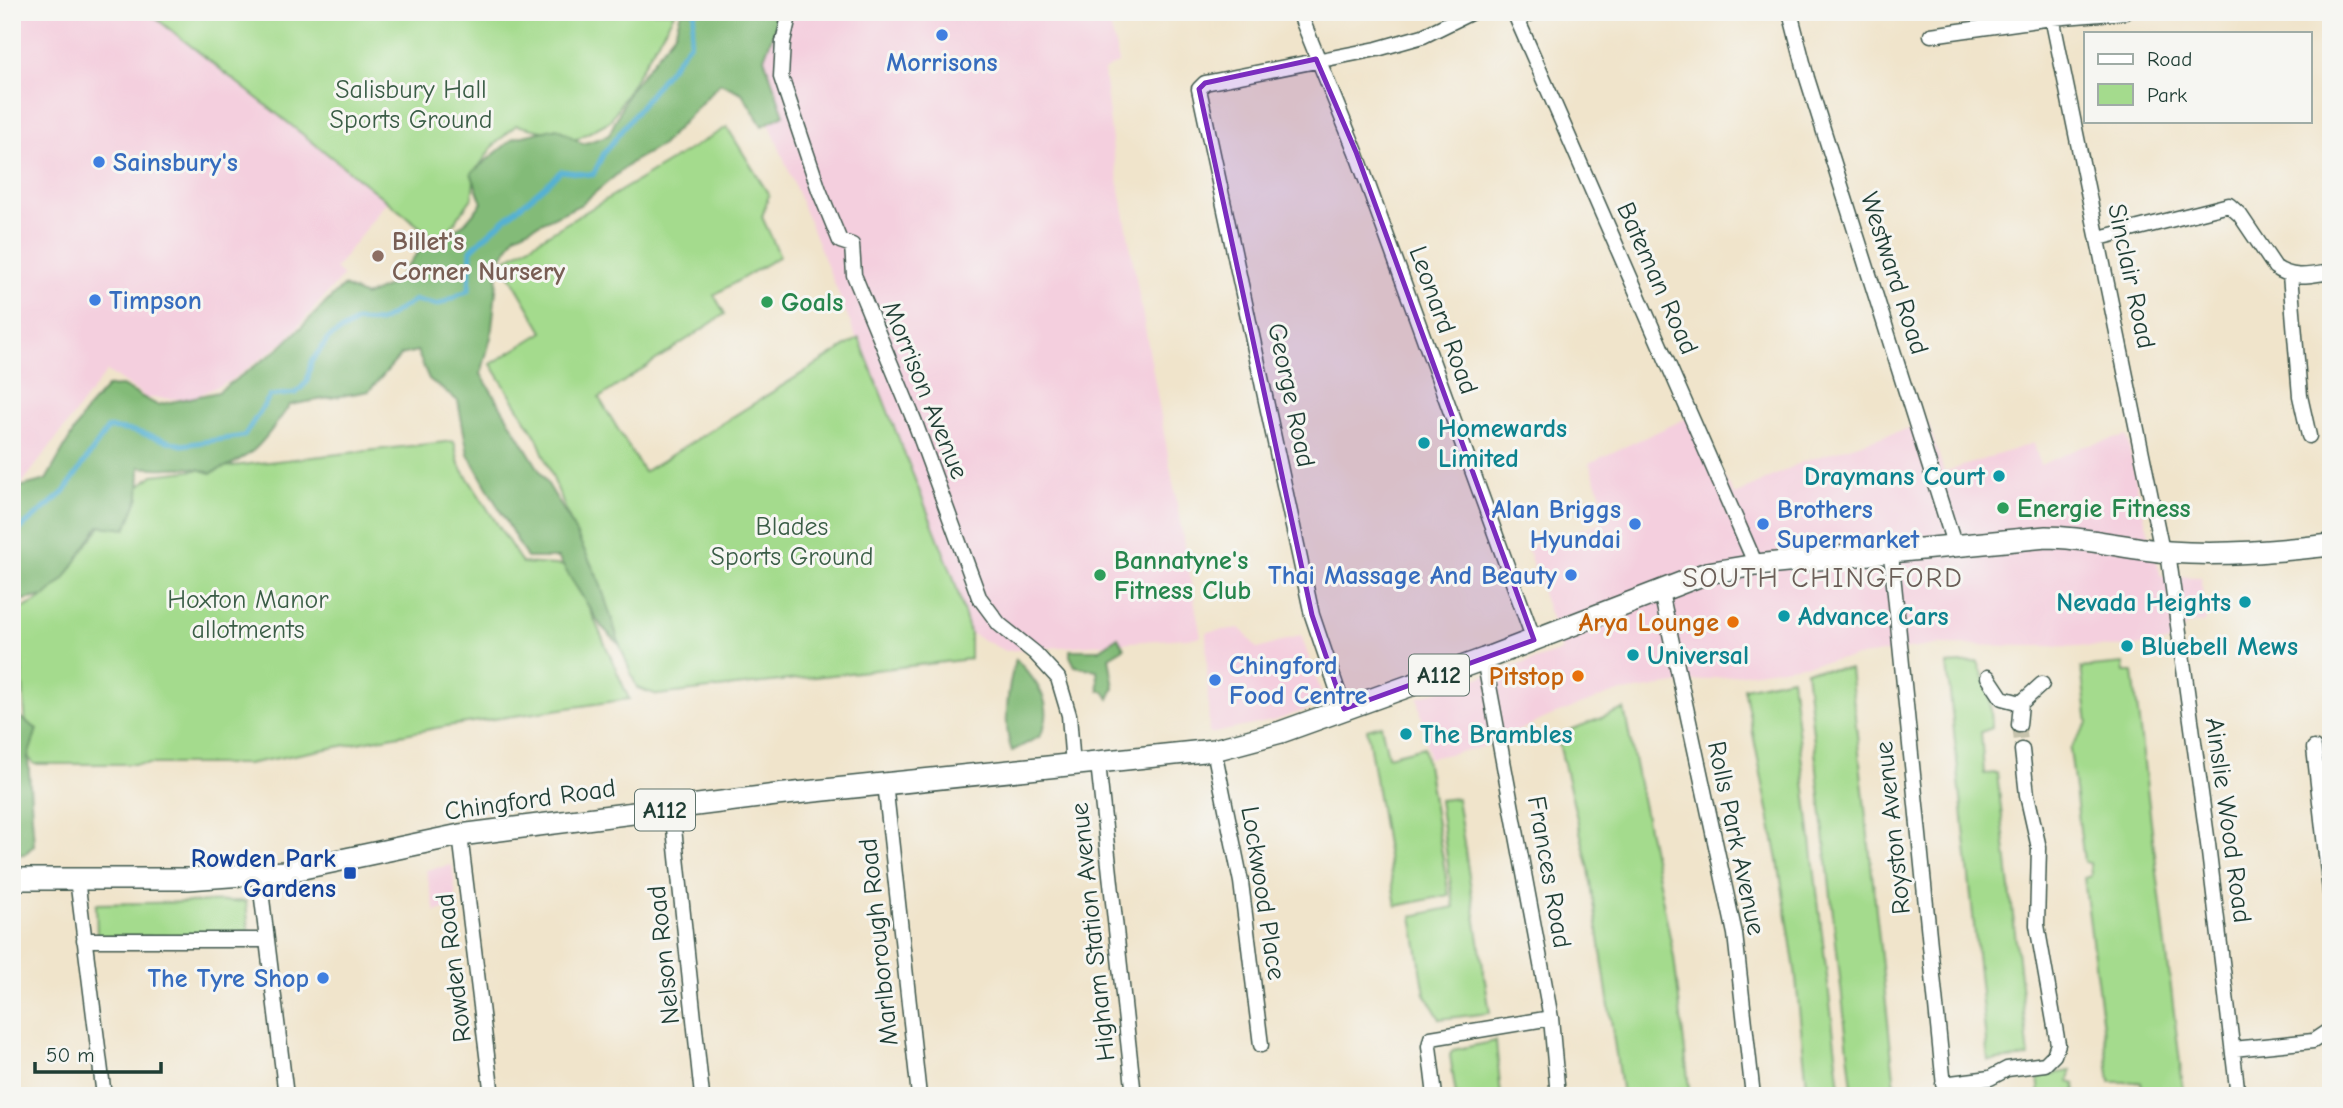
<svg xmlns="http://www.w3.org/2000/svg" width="2343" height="1108" font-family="'Comic Neue',sans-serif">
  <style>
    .built { fill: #f4cfde }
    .green { fill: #a4db8d; stroke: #628c60; stroke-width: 2 }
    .forest { fill: #83bb78; stroke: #517c56; stroke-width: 2 }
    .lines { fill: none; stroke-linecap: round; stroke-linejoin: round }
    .stream { stroke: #55b1d3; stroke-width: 5 }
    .street-tunnel { stroke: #c6c3ad; stroke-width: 14; stroke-dasharray: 14 7; stroke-linecap: butt }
    .street-casing { stroke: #3e564b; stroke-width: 17 }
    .primary-casing { stroke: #3e564b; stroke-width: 24 }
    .street { stroke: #fff; stroke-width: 14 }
    .primary { stroke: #fff; stroke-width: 21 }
    .marked { fill: #7b2cbf; fill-opacity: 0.2; stroke: #7b2cbf; stroke-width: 5; stroke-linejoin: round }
    .shop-dot { fill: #3f7fe0; stroke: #f6f6f2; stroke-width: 2.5 }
    .education-dot { fill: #8d6e63; stroke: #f6f6f2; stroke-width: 2.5 }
    .leisure-dot { fill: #2e9e5b; stroke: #f6f6f2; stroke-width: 2.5 }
    .culture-dot { fill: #0f9aa8; stroke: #f6f6f2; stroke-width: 2.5 }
    .food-dot { fill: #e8710a; stroke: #f6f6f2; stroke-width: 2.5 }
    .transit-dot { fill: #1a4fb4; stroke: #f6f6f2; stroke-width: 2.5 }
    .labels { text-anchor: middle; stroke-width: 6; stroke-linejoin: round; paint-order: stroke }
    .shield { fill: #f6f6f2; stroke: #60746d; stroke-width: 2 }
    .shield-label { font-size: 24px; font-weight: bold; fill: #1f3d34 }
    .shop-label { font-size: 26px; font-weight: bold; fill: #366cbe; stroke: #f6f6f2; text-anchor: start }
    .park-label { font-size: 26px; fill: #3a5d46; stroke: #f6f6f2 }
    .education-label { font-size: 26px; font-weight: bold; fill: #785e54; stroke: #f6f6f2; text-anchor: start }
    .street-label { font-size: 26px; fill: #1f3d34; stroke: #f6f6f2 }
    .leisure-label { font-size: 26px; font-weight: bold; fill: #27864d; stroke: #f6f6f2; text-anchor: start }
    .culture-label { font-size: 26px; font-weight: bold; fill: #0d838f; stroke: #f6f6f2; text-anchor: start }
    .food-label { font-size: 26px; font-weight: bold; fill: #c56008; stroke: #f6f6f2; text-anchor: end }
    .transit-label { font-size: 26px; font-weight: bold; fill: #164399; stroke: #f6f6f2; text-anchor: end }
    .neighbourhood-label { font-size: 28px; letter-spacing: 2px; fill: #6b5f58; stroke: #f6f6f2 }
  </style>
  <rect width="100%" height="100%" fill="#f6f6f2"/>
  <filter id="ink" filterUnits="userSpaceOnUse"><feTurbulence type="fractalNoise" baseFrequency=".0143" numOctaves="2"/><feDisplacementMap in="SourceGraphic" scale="14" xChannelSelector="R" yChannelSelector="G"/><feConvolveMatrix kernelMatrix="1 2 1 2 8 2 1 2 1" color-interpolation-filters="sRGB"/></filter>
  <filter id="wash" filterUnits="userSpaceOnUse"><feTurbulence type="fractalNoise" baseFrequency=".00686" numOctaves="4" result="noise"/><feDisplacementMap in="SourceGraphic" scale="28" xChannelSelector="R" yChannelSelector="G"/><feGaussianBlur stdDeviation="1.57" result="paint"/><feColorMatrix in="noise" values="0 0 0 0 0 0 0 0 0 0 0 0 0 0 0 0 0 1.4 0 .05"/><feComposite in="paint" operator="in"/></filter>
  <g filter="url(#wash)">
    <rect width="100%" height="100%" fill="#f0e4cb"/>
    <path class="built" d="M12,12H148L387,201L335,269L343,276L285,341L230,381L189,399L147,398L107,371L12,497Z
      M742,12H1107L1119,62L1104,71L1113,151L1201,637L1005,651L970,633L953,576L737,44Z
      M1687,418L1735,495L1802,462L1928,422L1944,472L2034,443L2040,465L2082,447L2127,436L2142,509L2161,576L2201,577L2206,622L2188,625L2169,642L2129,647L1936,645L1610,694L1548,717L1484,747L1429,758L1418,697L1562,651L1527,548L1610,519L1589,463Z
      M1240,628L1258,649L1301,635L1325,703L1277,720L1209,734L1206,632Z
      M452,865L457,905L435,912L426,870Z"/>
    <path class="green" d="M148,12H675L610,121L577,139L516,125L493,146L475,172L472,198L440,243Z
      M727,127L769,195L762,217L780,256L714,295L725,314L599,398L644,472L859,338L953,576L970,633V659L658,695L637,688L537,438L491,364L543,332L502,262Z
      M454,441L459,464L522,563L571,566L629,699L447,726L247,764H34L28,757L18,611L41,599L124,499L153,475Z
      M1978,662L1990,695L1992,728L1981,732L1984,774L1997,773L2029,1057L1988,1061L1947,664Z
      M2123,664L2124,672H2133L2184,1096H2144L2141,1082H2110L2084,878L2091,876L2090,863L2084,862L2070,749L2088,723L2081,668Z
      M1850,669L1896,1096H1853L1806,670Z
      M1792,678L1841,1096H1808L1795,970L1778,860L1744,688Z
      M1624,709L1674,957L1690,1096H1622L1589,869L1557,735Z
      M1381,725L1388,756L1424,747L1449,895L1396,906L1367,729Z
      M1457,798L1490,1013L1440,1019L1425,994L1412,916L1454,907L1439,800Z
      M246,901L249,935L97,937L96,904Z
      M1496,1041L1501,1096H1456L1450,1055L1453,1050Z
      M2071,1071L2069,1082L2076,1084L2075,1096H2040L2038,1076Z"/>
    <path class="forest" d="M681,12H781L764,58L784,115L762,126L742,93L720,83L662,145L632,162L580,205L515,235L499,262L491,337L481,374L569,519L599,580L620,645L601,626L558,558H527L468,454L458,401L429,379L417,351L401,355L369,391L290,405C261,444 258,455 211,473C186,463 166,471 140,467L139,497L126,529L99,526L64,579L45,596L12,602V489L46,480L86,410L107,387L122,386L157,405L218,392L280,348L343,286L365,296L393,284L423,246L464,224L482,203L471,173L514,138L557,128L583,144L609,135L629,91L675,33Z
      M1118,637L1124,648L1109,657L1114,688L1109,699L1104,691H1099L1097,670L1075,666L1070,656V650H1099Z
      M1016,659C1037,681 1058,708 1039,737L1012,751C1002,727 1008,683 1016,659Z
      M12,712L37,729L28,757L34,845L25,854L12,855Z"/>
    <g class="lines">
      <path class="stream" d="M12,536L64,492L108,428L133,431L182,445L244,436L270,396L296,393L307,382L311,362L329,338L357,321L380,322L415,300L438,305L469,290L471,250C499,221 532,199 561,171L593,175L604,153L690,43L695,12"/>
    </g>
  </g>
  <g filter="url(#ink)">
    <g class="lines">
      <path class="street-tunnel" d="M2019,725L2022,750"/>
      <g class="street-casing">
        <path id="street" d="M790,12L783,42L781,77L819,190L840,241L852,245L854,275L914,420L979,597L999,624L1035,653L1058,678L1069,715L1073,766
          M1299,12L1356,152L1534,640
          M1514,12L1756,565
          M1790,12L1807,78L1955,547
          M2051,12L2162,551
          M1517,19L1534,12
          M1931,35L2052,18L2125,12
          M2099,238L2229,205L2240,215L2275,267C2292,280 2311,275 2331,272
          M2290,275L2300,396L2309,436
          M2168,552L2208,844L2238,1096
          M1891,554L1945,1096
          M1661,592L1735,934L1753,1096
          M1484,659L1551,1018L1558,1096
          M1988,677L2002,698L2021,703L2019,725
          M2021,703L2042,684
          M1344,709L1312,615L1199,89L1205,83L1377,49L1423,36L1472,12
          M2314,748L2331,900
          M1214,750L1241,882L1261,1045
          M1098,763L1134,1096
          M885,783L919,1096
          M672,809L702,1096
          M460,835L492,1096
          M259,874L286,1096
          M77,879L104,1096
          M84,940H267
          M2233,1049L2313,1041L2331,1029
          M1943,1084L1990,1078L2007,1069L2045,1064L2054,1055L2058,1044L2037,925L2039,848L2027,795L2022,750
          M1435,1096L1429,1046L1431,1038L1551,1018"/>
      </g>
      <g class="primary-casing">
        <path id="primary" d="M12,879H188L284,872L460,835L776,795L1214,750L1281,732L1484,659L1707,573L1756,565L2046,537C2088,537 2128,549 2169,552C2223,556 2277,551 2331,545"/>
      </g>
      <use href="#street" class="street"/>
      <use href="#primary" class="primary"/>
    </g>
  </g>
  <path class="marked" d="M1316,59L1356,152L1534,640L1344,709L1312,615L1199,89L1205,83Z"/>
  <g class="shop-dot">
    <circle cx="942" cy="35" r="7"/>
    <circle cx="99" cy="162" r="7"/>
    <circle cx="95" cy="300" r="7"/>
    <circle cx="1635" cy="524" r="7"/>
    <circle cx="1763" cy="524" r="7"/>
    <circle cx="1571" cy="575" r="7"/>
    <circle cx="1215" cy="680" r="7"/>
    <circle cx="323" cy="978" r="7"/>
  </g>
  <circle class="education-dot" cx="378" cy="256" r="7"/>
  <g class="leisure-dot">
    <circle cx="767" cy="302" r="7"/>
    <circle cx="2003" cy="508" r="7"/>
    <circle cx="1100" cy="575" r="7"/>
  </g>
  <g class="culture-dot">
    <circle cx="1424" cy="443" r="7"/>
    <circle cx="1999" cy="476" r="7"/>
    <circle cx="2245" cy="602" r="7"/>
    <circle cx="1784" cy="616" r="7"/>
    <circle cx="2127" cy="646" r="7"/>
    <circle cx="1633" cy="655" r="7"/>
    <circle cx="1406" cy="734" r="7"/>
  </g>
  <g class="food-dot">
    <circle cx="1733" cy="622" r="7"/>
    <circle cx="1578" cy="676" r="7"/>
  </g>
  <rect class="transit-dot" x="343" y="866" width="14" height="14" rx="3.5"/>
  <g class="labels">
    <g class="shield">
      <rect x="1409" y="654.5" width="60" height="41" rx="5"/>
      <rect x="635" y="789.5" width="60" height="41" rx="5"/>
    </g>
    <g class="shield-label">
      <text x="1439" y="683">A112</text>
      <text x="665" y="818">A112</text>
    </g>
    <g class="shop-label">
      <text x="942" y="71" text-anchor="middle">Morrisons</text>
      <text x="113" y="171">Sainsbury's</text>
      <text x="109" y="309">Timpson</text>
      <text x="1621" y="518" text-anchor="end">Alan Briggs<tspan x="1621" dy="30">Hyundai</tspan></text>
      <text x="1777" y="518">Brothers<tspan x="1777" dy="30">Supermarket</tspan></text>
      <text x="1557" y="584" text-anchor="end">Thai Massage And Beauty</text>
      <text x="1229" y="674">Chingford<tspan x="1229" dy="30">Food Centre</tspan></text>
      <text x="309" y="987" text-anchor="end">The Tyre Shop</text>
    </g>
    <g class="park-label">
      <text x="411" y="98">Salisbury Hall<tspan x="411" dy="30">Sports Ground</tspan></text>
      <text x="792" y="535">Blades<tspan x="792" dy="30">Sports Ground</tspan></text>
      <text x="248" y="608">Hoxton Manor<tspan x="248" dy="30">allotments</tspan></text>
    </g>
    <g class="education-label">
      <text x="392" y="250">Billet's<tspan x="392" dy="30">Corner Nursery</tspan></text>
    </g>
    <g class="street-label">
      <text transform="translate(1895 273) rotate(72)" y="9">Westward Road</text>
      <text transform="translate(2132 276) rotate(78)" y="9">Sinclair Road</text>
      <text transform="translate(1658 278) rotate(66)" y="9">Bateman Road</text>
      <text transform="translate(1444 320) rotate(70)" y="9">Leonard Road</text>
      <text transform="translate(926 390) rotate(68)" y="9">Morrison Avenue</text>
      <text transform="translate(1292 395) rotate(78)" y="9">George Road</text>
      <text transform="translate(530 799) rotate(-8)" y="9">Chingford Road</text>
      <text transform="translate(2229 820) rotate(82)" y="9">Ainslie Wood Road</text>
      <text transform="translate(1892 828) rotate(-96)" y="9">Royston Avenue</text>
      <text transform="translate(1737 838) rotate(78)" y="9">Rolls Park Avenue</text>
      <text transform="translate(1550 872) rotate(80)" y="9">Frances Road</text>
      <text transform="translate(1264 893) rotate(81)" y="9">Lockwood Place</text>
      <text transform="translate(1092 932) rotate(-96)" y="9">Higham Station Avenue</text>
      <text transform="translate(878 942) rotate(-96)" y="9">Marlborough Road</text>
      <text transform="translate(663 955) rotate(-96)" y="9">Nelson Road</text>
      <text transform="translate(453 968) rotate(-97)" y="9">Rowden Road</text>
    </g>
    <g class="leisure-label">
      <text x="781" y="311">Goals</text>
      <text x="2017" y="517">Energie Fitness</text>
      <text x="1114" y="569">Bannatyne's<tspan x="1114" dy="30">Fitness Club</tspan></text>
    </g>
    <g class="culture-label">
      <text x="1438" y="437">Homewards<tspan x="1438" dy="30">Limited</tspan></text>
      <text x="1985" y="485" text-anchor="end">Draymans Court</text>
      <text x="2231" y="611" text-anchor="end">Nevada Heights</text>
      <text x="1798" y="625">Advance Cars</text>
      <text x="2141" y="655">Bluebell Mews</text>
      <text x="1647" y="664">Universal</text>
      <text x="1420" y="743">The Brambles</text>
    </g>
    <g class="food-label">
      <text x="1719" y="631">Arya Lounge</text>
      <text x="1564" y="685">Pitstop</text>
    </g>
    <g class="transit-label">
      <text x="336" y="867">Rowden Park<tspan x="336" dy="30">Gardens</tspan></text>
    </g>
    <g class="neighbourhood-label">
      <text x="1823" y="587">SOUTH CHINGFORD</text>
    </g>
  </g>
  <rect width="2343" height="1108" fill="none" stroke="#f6f6f2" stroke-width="42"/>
  <rect x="2084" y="32" width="228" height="91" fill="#f6f6f2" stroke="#a0aca6" stroke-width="2"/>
  <rect x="2098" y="54" width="35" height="10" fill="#ffffff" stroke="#a0aca6" stroke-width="2"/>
  <text x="2147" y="66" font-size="21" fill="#1f3d34">Road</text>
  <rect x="2098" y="84" width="35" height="21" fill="#a4db8d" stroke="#a0aca6" stroke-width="2"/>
  <text x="2147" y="102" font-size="21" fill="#1f3d34">Park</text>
  <path d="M35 1062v10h126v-10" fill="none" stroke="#1f3d34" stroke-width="3.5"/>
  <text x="46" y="1062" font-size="21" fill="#1f3d34" stroke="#f6f6f2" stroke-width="5" paint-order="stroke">50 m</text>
</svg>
